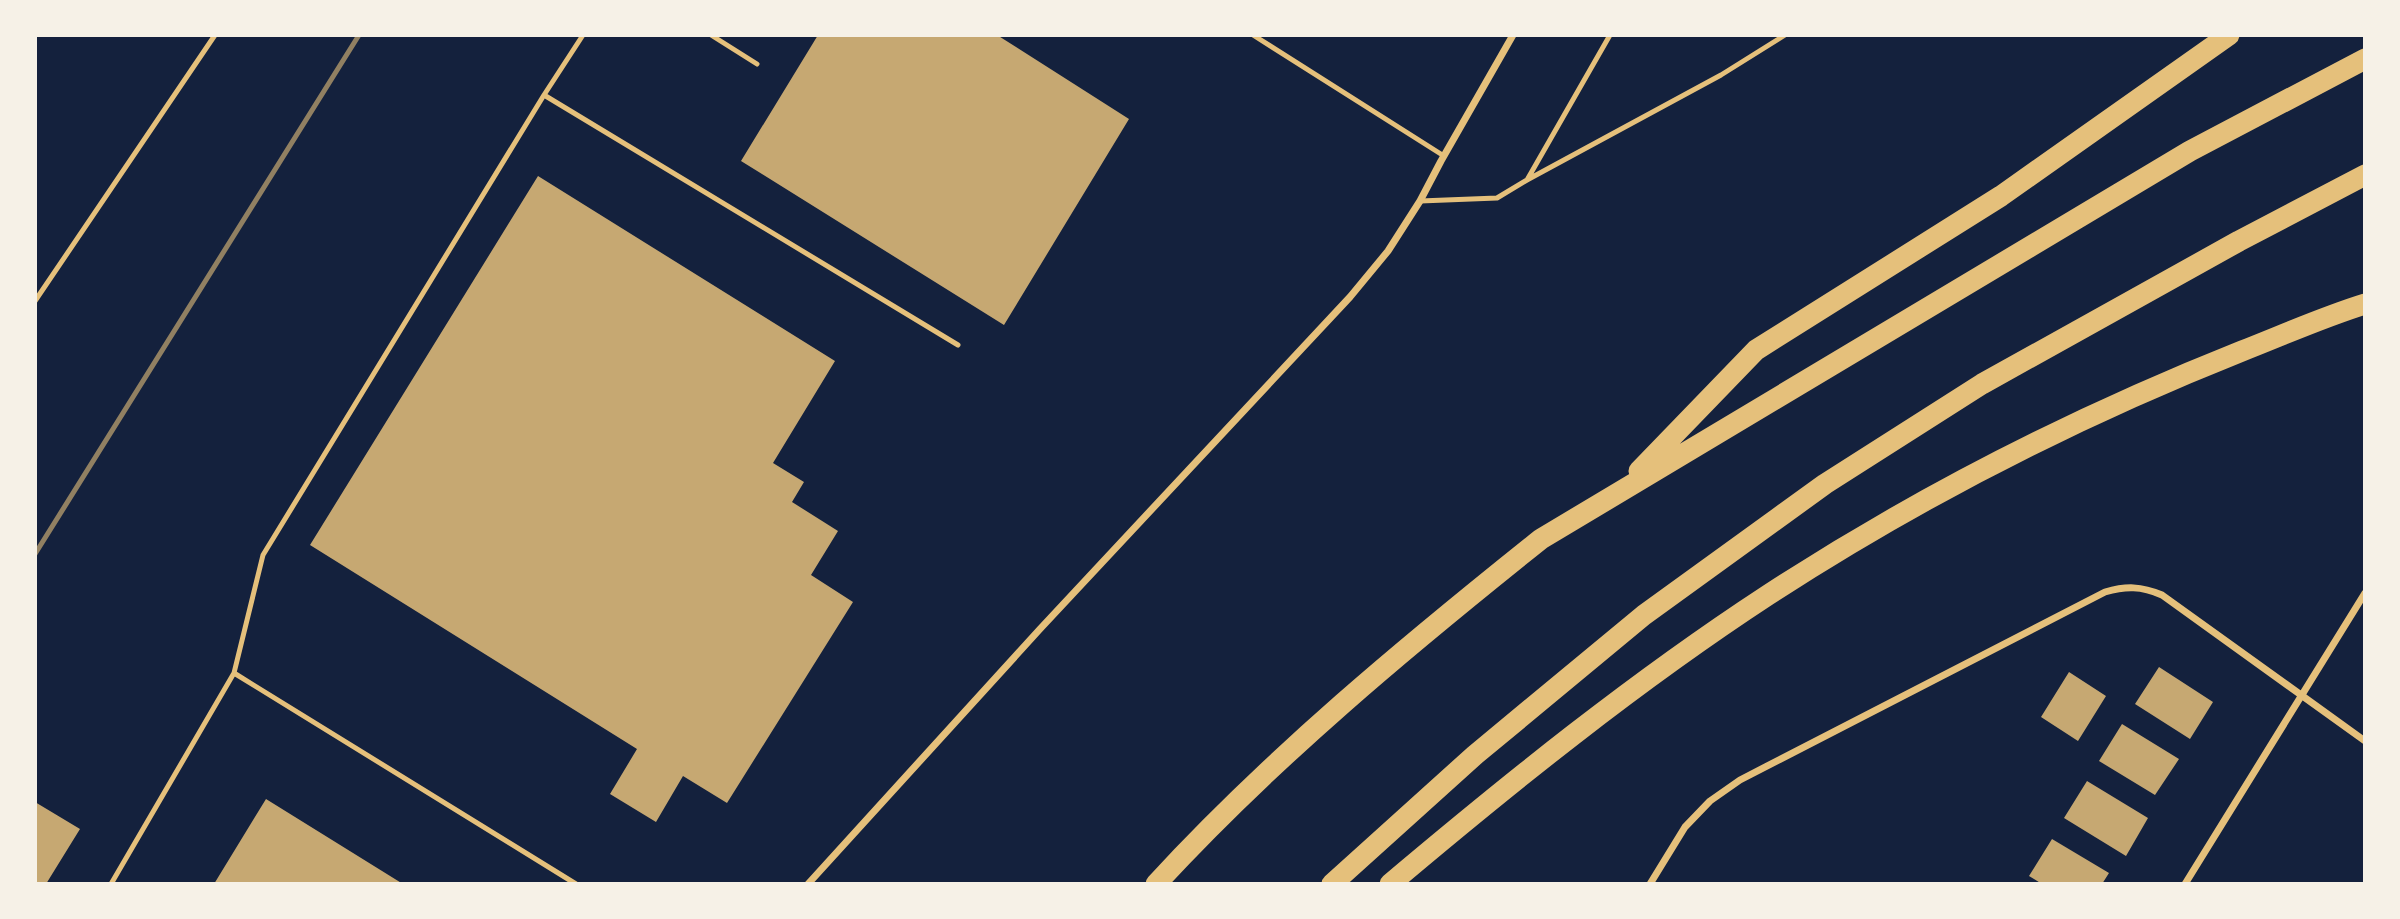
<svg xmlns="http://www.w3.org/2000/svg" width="2400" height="919" font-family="Raleway,sans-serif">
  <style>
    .building { fill: #c6a872 }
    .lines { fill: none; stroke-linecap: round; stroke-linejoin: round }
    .service { stroke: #e5c07b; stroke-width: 5 }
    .minor { stroke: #e5c07b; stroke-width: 7 }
    .motorway { stroke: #e5c07b; stroke-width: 21 }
    .rail { stroke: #918062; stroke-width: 5 }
  </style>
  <rect width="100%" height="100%" fill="#14213d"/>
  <path class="building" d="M818,35H997L1129,119L1004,325L741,161Z
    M538,176L835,361L773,463L804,482L792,502L838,531L811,575L853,602L727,803L683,776L656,822L610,794L637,749L310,545Z
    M2159,667L2213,702L2190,739L2135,704Z
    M2069,672L2106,696L2078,741L2041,717Z
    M2122,724L2179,759L2155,795L2099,761Z
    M2087,781L2148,818L2126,856L2064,818Z
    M266,799L403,884H214Z
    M35,802L80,829L46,884H35Z
    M2052,839L2109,873L2102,884H2042L2029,876Z"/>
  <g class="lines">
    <path class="service" d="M583,35L544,95L958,345
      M711,35L757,64
      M1253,35L1444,156
      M1527,180L1721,75L1785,35
      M1420,201L1497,198L1527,180L1610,35
      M35,301L215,35
      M234,673L263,555L544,95
      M111,884L234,673L576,884"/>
    <path class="minor" d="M808,884L1040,629L1350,297L1388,251L1420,201L1441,161L1513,35
      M1650,884L1685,827L1710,801L1740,780L2105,592C2126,586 2141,586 2162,595L2365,741
      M2185,884L2365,593"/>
    <path class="motorway" d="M1639,471L1756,350L2001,196L2229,35
      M1156,884C1273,757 1407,646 1541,539L2190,151L2365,59
      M1332,884L1475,755L1644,615L1825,484L1982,384L2239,241L2365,175
      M1390,884C1511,782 1635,682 1768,595C1917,498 2076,417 2242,351C2283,335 2323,317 2365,304"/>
    <path class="rail" d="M35,554L359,35"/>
  </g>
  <rect width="2400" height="919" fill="none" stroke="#f6f1e7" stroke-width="74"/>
</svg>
